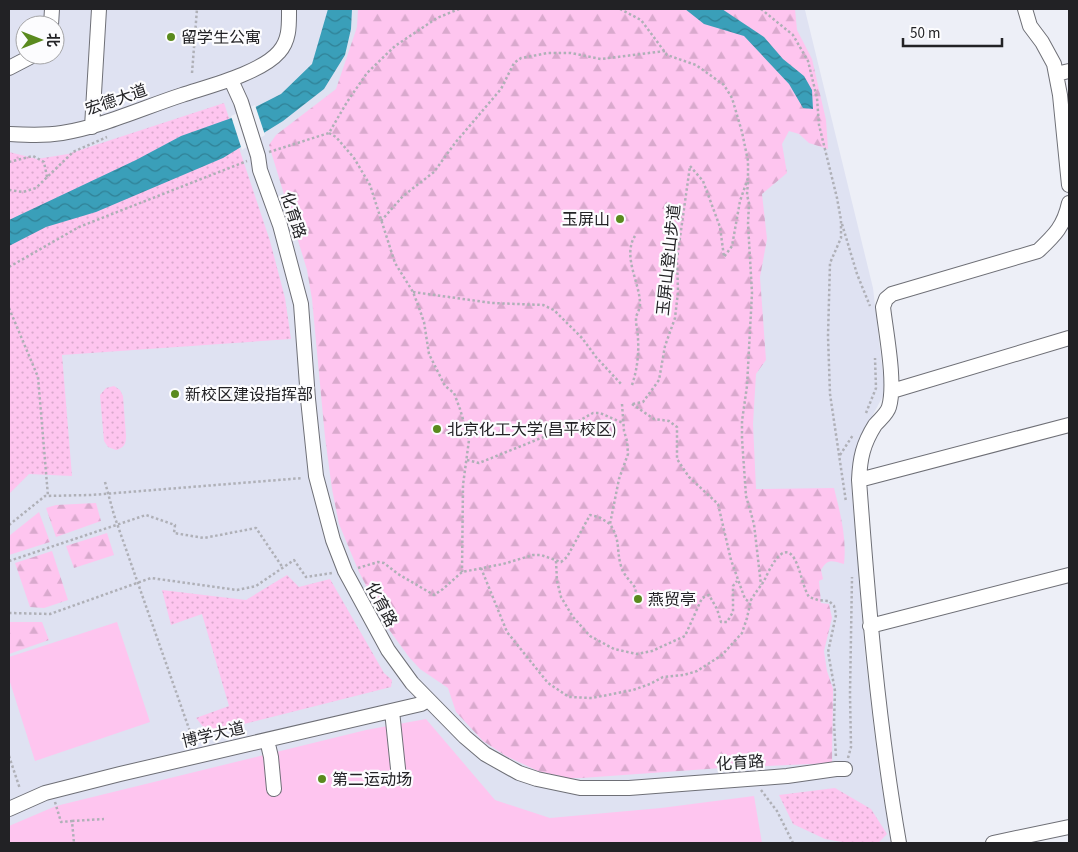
<svg xmlns="http://www.w3.org/2000/svg" width="1078" height="852" font-family="'Source Sans 3','Noto Sans SC',sans-serif">
  <style>
    .built { fill: #dfe2f2; fill-rule: evenodd }
    .grass { fill: url(#grass-dots) }
    .forest { fill: url(#forest-firs) }
    .pitch { fill: #fec5ef }
    .water { fill: url(#water-waves) }
    .pier { fill: #edeff7 }
    .lines { fill: none; stroke-linecap: round; stroke-linejoin: round }
    .minor-casing { stroke: #6e6f76; stroke-width: 16 }
    .path { stroke: #afb0b7; stroke-width: 2.5; stroke-dasharray: 2.5 2.5; stroke-linecap: butt }
    .minor { stroke: #fff; stroke-width: 14 }
    .poi-dot { fill: #5a8a1e; stroke: #fcfcfe; stroke-width: 2 }
    .labels { text-anchor: middle; stroke-width: 4.5; stroke-linejoin: round; paint-order: stroke }
    .poi-label { font-size: 16px; fill: #222225; stroke: #fcfcfe; text-anchor: start }
    .street-label { font-size: 16px; fill: #222225; stroke: #fcfcfe }
  </style>
  <defs>
    <pattern id="grass-dots" width="8" height="8" patternUnits="userSpaceOnUse" patternTransform="scale(1.25)"><rect width="8" height="8" fill="#fec5ef"/><path d="M2 2h.1M6 6h.1" fill="none" stroke="#d9a9cd" stroke-width="1.8" stroke-linecap="round"/></pattern>
    <pattern id="forest-firs" width="22" height="20" patternUnits="userSpaceOnUse" patternTransform="scale(1.25)"><rect width="22" height="20" fill="#fec5ef"/><path d="M5 1l3.5 6h-7zM16 11l3.5 6h-7z" fill="#d9a9cd"/></pattern>
    <pattern id="water-waves" width="16" height="10" patternUnits="userSpaceOnUse" patternTransform="scale(1.25)"><rect width="16" height="10" fill="#3a9fb9"/><path d="M0 5q4-4 8 0t8 0" fill="none" stroke="#308196"/></pattern>
  </defs>
  <rect width="100%" height="100%" fill="#edeff7"/>
  <path class="built" d="M9,9H807L805,10L873,288L884,383L883,396L861,437L856,452L851,481L865,654L878,764L891,843H9ZM25,25H55V55H25Z"/>
  <path class="grass" d="M224,103L270,241L285,298L291,339L62,355L72,476L29,474L9,494V152L37,159L68,154Z
    M114,386L120,390L123,396L126,436C126,444 124,448 116,450L108,447L104,441L100,395L106,388Z
    M287,575L299,587L330,579L384,673L392,680L391,687L208,733L196,718L229,706L202,614L171,625L162,590L246,600Z
    M835,788L871,809L887,834L878,843H848L825,839L793,824L779,795Z"/>
  <path class="forest" d="M358,9H795L797,30L812,59L826,120L828,149L809,143L799,134L789,131L782,144L787,173L762,194L767,239L760,277L766,360L756,374L753,424L756,489L834,488C840,512 847,538 844,564C832,561 828,558 821,570L823,579L819,581L821,603L829,604L832,618L824,651L827,671L833,689L832,763L721,768L582,778H569L538,771L506,756L483,741L456,712L448,688L420,669L409,657L390,631L359,572L339,524L332,489L325,437L312,299L307,270L269,145L276,135L336,89L357,27Z
    M96,503L101,521L56,537L46,508L56,505Z
    M39,512L50,542L9,555V536Z
    M107,533L114,555L74,568L66,546Z
    M52,551L68,600L44,608L30,607L15,563Z
    M9,622H42L49,640L9,654Z"/>
  <path class="pitch" d="M117,622L150,722L35,761L9,679V657Z
    M426,719L495,800L550,818L661,808L754,796L762,843H9V826L56,806L366,730Z"/>
  <path class="water" d="M328,9H352L351,29L345,55L324,89L283,121L223,158L96,212L46,227L9,246V220L136,160L181,136L240,115L281,94L312,64Z
    M685,9H722L764,37L783,59L804,76L812,90L813,109L803,108L789,84L744,36L704,24Z"/>
  <path class="pier" d="M255,105L265,135L242,150L231,116Z"/>
  <g class="lines">
    <g class="minor-casing">
      <path id="minor" d="M1025,9L1030,26L1042,42L1054,64L1060,95L1069,185
        M51,25L52,9
        M9,68L34,55
        M1056,74L1069,71
        M231,80L241,102L258,156L260,170L280,225L301,304L308,399L316,476L333,540L345,571L388,650L412,683L465,737L485,754L519,773L537,779L580,788H629L787,776L836,769H845
        M92,127L99,9
        M9,134C27,135 44,136 62,133C104,126 142,108 182,95C209,86 261,73 279,52C290,40 289,24 289,9
        M892,391L1069,338
        M859,480L1069,425
        M870,626L1069,575
        M392,711L399,778
        M267,740L271,757L274,789
        M9,809L45,793L120,774L421,704L428,700
        M899,843C878,723 868,602 859,480C860,458 863,444 875,425C880,419 887,414 889,407C896,383 886,333 883,307L886,299L892,294L1038,251C1055,235 1064,226 1069,203
        M993,843L1069,827"/>
    </g>
    <path class="path" d="M620,9L641,20L667,55L696,65L724,85L732,98L742,132L748,161V178L740,201L732,246L724,257L720,227L703,181L690,166L677,259L678,292L675,318L665,346L659,380L643,402L632,404
      M761,9L793,35L808,61L817,98L819,125L837,198L841,220V238L830,263L828,336L830,394L846,502
      M192,73L197,9
      M329,133L336,137L354,158L370,185L395,263L413,292L418,305L424,322L429,354L445,386L454,393L460,409L469,440L463,485L462,572
      M269,152L329,133L347,102L367,73L395,46L437,18L459,9
      M9,162L33,156L44,162L47,177
      M748,182L747,195L749,203L748,224L752,293L747,386L742,421V439L746,496L754,524L761,585
      M9,190L23,192L36,188L73,152L107,137
      M381,221L403,196L434,172L455,143L501,89L514,63L521,58L548,53H571L601,59L665,51
      M842,224L857,274L870,306
      M9,267L79,227L247,161
      M413,292L492,303L543,305L554,310L582,338L596,357L622,385
      M9,308L38,377L48,496
      M632,385C637,370 639,355 638,339C638,332 636,326 636,319C636,314 640,310 640,304C640,283 622,256 635,236
      M622,404L624,431L627,441L628,454L619,479L610,524C621,541 616,549 621,566C623,575 631,581 636,589L635,593L637,597
      M632,404L654,419L669,421L677,427V459L689,477L718,504L731,560L745,599L748,601L751,600C755,593 760,587 764,581C768,573 782,539 794,558C801,570 802,585 809,597L818,600L829,601L834,606L836,615L828,652L835,691L834,723L836,758
      M866,413L876,388L875,358
      M840,455L853,435
      M467,460L479,463L566,428L593,413H600L623,423
      M105,482L114,515L194,743
      M9,525L45,496L91,495L303,478
      M9,561L146,515L175,525L174,533L204,538L256,528L283,568
      M556,561L557,581L561,597L573,617L590,636L614,649L637,654L652,651L685,636L702,598L709,595L717,609L721,622H727L733,612V586L737,581
      M358,568L378,562L384,563L398,574L434,595L443,589L462,572L503,564L533,555H541L561,562L567,557L590,515L599,517L610,524
      M481,568L507,632L548,683L569,697L592,698L633,690L650,684L663,677L684,675L697,671L722,655L742,633L747,618L751,600
      M9,613L50,614L151,578L237,590L256,586L294,560L306,577L332,573
      M9,756L20,789
      M848,758L851,747L850,694L852,577
      M761,790L777,811L793,843
      M55,802L61,822L72,821L74,843
      M72,821L104,819"/>
    <use href="#minor" class="minor"/>
  </g>
  <g class="poi-dot">
    <circle cx="171" cy="37" r="5"/>
    <circle cx="620" cy="219" r="5"/>
    <circle cx="175" cy="394" r="5"/>
    <circle cx="437" cy="429" r="5"/>
    <circle cx="638" cy="599" r="5"/>
    <circle cx="322" cy="779" r="5"/>
  </g>
  <g class="labels">
    <g class="poi-label">
      <text x="181" y="43">留学生公寓</text>
      <text x="610" y="225" text-anchor="end">玉屏山</text>
      <text x="185" y="400">新校区建设指挥部</text>
      <text x="447" y="435">北京化工大学(昌平校区)</text>
      <text x="648" y="605">燕贸亭</text>
      <text x="332" y="785">第二运动场</text>
    </g>
    <g class="street-label">
      <text transform="translate(116 99) rotate(-19)" y="6">宏德大道</text>
      <text transform="translate(294 215) rotate(72)" y="6">化育路</text>
      <text transform="translate(668 260) rotate(-84)" y="6">玉屏山登山步道</text>
      <text transform="translate(382 604) rotate(62)" y="6">化育路</text>
      <text transform="translate(213 734) rotate(-13)" y="6">博学大道</text>
      <text transform="translate(740 762) rotate(-4)" y="6">化育路</text>
    </g>
  </g>
  <rect width="1078" height="852" fill="none" stroke="#222225" stroke-width="20"/>
  <g transform="translate(40 40) rotate(90)"><circle r="24" fill="#fcfcfe" stroke="#a5a5a7"/>
  <path d="M0-4L9 19L0 12L-9 19Z" fill="#5a8a1e"/>
  <text y="-8" font-size="14" font-weight="bold" text-anchor="middle" fill="#222225">北</text>
  </g>
  <path d="M903 38v8h99v-8" fill="none" stroke="#222225" stroke-width="2.5"/>
  <text x="910" y="38" font-size="15" fill="#222225" stroke="#fcfcfe" stroke-width="4" paint-order="stroke">50 m</text>
</svg>
